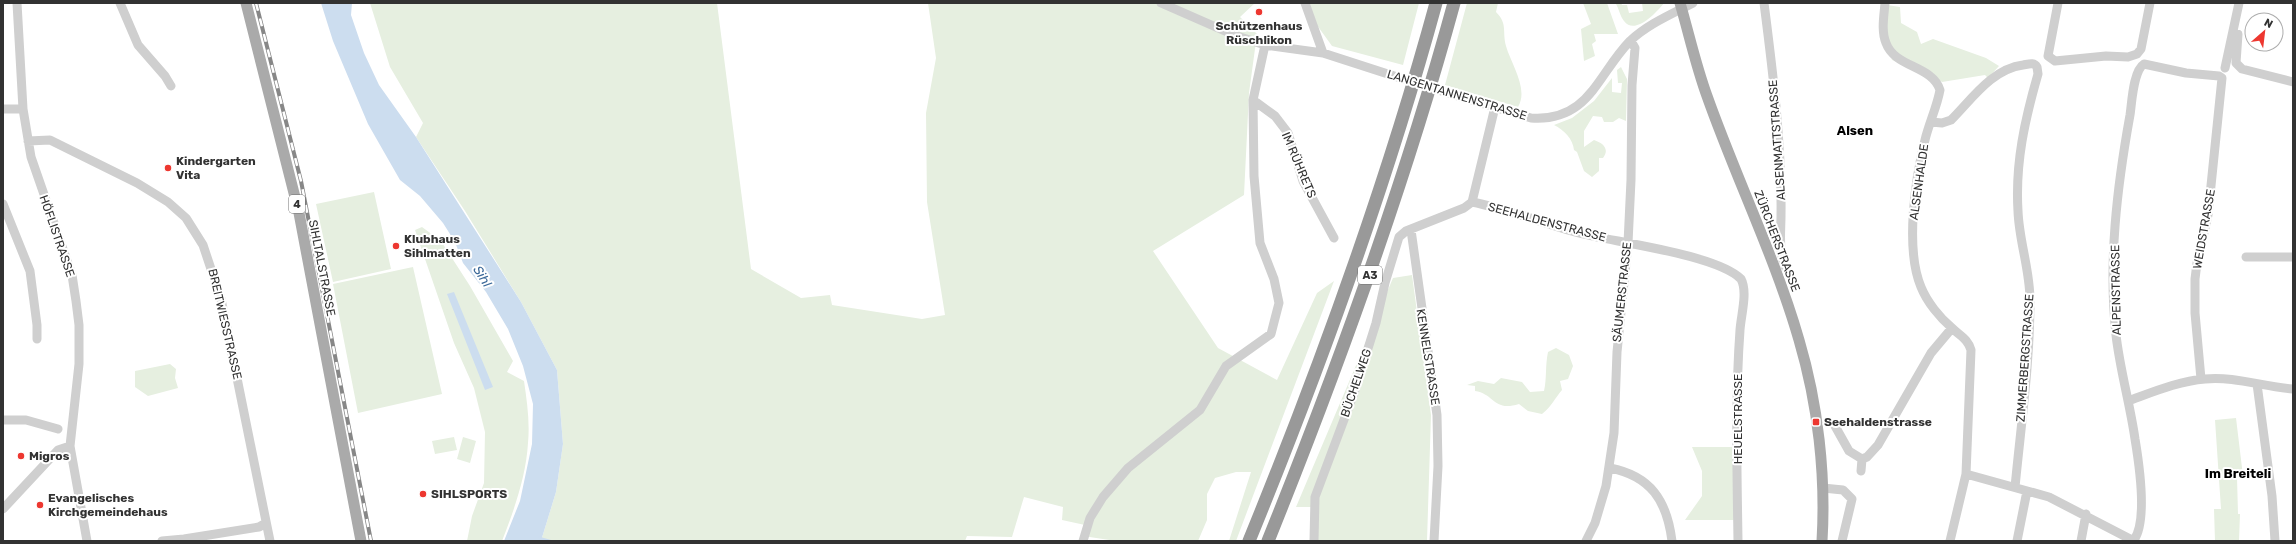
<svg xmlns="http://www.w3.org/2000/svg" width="2296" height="544" font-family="Rubik,sans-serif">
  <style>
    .green { fill: #e6efe0 }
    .water { fill: #ccddef }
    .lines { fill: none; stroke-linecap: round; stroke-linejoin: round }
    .stream { stroke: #ccddef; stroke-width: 2.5 }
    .minor { stroke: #cfcfcf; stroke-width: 9 }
    .major { stroke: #aaa; stroke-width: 11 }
    .highway { stroke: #999; stroke-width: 13 }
    .rail-casing { stroke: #878787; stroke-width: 4 }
    .rail { stroke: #fff; stroke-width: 2.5; stroke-dasharray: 8; stroke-linecap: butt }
    .minor-bridge { stroke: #cfcfcf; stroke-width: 9 }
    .poi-dot { fill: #ed3730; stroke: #fff; stroke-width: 1.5 }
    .labels { text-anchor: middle; stroke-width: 4; stroke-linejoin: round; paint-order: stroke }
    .shield { fill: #fff; stroke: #707070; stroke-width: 1 }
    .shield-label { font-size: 11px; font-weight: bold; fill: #323232 }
    .poi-label { font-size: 12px; font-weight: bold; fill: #323232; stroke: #fff; text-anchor: start }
    .street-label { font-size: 12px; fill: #323232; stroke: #fff }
    .neighbourhood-label { font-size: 13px; font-weight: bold; fill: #000; stroke: #fff }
    .water-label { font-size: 13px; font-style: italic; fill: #3b6999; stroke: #fff }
  </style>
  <rect width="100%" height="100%" fill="#fff"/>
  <path class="green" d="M370,3H717L751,269L801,298L830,295L832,305L922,319L945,315L927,202L926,113L936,58L928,3H1255L1240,17L1257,34L1249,93L1244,195L1153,251L1218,348L1277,380L1317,293L1334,281L1236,541H1229L1251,472H1236L1215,478L1207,494V520L1198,541H1116L1083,536L1085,525L1062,520L1063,507L1024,497L1012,537L967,536L965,541H541L556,492L563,444L557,370L521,302L465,211L416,137L423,123L390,67Z
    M1301,3H1419L1403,65L1332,46Z
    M1467,3H1498L1496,12C1508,24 1502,31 1506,46C1511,64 1529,89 1518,107L1445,85Z
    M1583,3H1607L1618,34H1594L1596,41L1592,44L1595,56L1584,61L1581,29L1591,24Z
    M1621,3L1622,5H1627L1629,13L1643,11L1642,3H1664C1657,12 1635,36 1624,21C1620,16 1619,9 1616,4Z
    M1887,5L1900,7L1901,23L1917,32L1921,44L1933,39L1986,58L1999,66L1988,78L1985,75L1942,82L1928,72L1892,60L1886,40Z
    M1621,67L1627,79L1626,121L1619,118L1613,122H1604L1602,117L1593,116L1584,131V147L1594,140C1603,143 1610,149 1603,158H1599V171L1592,177L1584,171L1577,152L1574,150C1573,139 1564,130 1554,125L1572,118L1594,101L1612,78V92L1621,93L1622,83H1618L1617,70Z
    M374,192L391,269L333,282L316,204Z
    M422,227L441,241L470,286L513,361L507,372L524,381C527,402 530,422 528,443C526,477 514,510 502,541H467L472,516L484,483L485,432L474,388L454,343L415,230Z
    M413,267L442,394L358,413L333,284Z
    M1412,275L1431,415L1427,541H1317V507H1296L1393,278Z
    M1556,348L1569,355L1573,366L1568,379L1560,381L1562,390C1555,398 1551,407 1542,414L1528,411L1519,404C1493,412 1495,394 1475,391V386L1467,385L1478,381L1494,384L1501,378L1522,382L1530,392L1544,391C1547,378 1545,366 1548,352Z
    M170,364L176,369L175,378L178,388L148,396L135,387V371Z
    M2236,418L2243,476L2237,477L2238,514H2240L2239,541H2215L2214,509H2221L2215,420Z
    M454,437L457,450L435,454L432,441Z
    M463,437L476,441L470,463L457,459Z
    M1692,447H1733L1734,520H1685L1702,496V471Z"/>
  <path class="water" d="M321,3H352L351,15L364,53L379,85L416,137L521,302L557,370L563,444L556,492L541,541H504L520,501L532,444L533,404L523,366L508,329L486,292L463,263L455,242L443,223L420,196L400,180L368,124L333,41Z
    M454,292L493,387L485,390L447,294Z"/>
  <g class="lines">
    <path class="stream" d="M539,538L550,541"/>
    <path class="minor" d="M17,3L23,109L31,157L72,275L76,301L79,325V364L70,446L87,541
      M120,3L138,45L165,76L171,86
      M1161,3L1234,35L1265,45L1323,53L1391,75
      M1305,3L1323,53
      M1764,3C1773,73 1782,145 1781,216C1781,233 1777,262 1791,275
      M1885,3C1884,16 1881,31 1886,43C1895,68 1932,65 1940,90C1937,107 1929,123 1925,140C1915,179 1905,249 1921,287C1927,302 1940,318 1952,328C1960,336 1968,339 1971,350L1966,474L1950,541
      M2058,3L2048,56L2055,61L2106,56L2128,57L2137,54L2141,49L2150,3
      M2234,32L2238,34L2236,63L2242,69L2293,82
      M2225,68L2239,3
      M1451,94L1531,118C1589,122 1597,75 1630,41C1648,24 1672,14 1693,3
      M1253,100L1275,116L1288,133L1303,181L1334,238
      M3,109H23
      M1931,122L1942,123L1951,120C1972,99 1992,69 2023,65C2029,64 2034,62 2037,67L2038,74C2025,119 2015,163 2018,211C2019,241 2030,270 2030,300C2030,363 2021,425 2015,487
      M28,141L50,140L137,183L168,202L186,218L203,245L221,299L270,541
      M1472,202C1507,209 1540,222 1575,232C1612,242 1716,254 1741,279C1748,292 1741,315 1740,330C1735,400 1737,471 1738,541
      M3,204L30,271L37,325V339
      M1411,230L1437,415L1438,466L1434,541
      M2246,257H2293
      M2257,384L2272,496L2275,541
      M2128,401C2153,392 2179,381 2205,379C2234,376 2264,387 2293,389
      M3,420H26L58,429
      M1835,426L1849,451L1862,459L1867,457L1878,445L1931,353L1952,328
      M1610,468C1651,476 1667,501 1672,541
      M1861,471L1862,459
      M1966,474L2049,497L2134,541
      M1823,488L1843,490L1852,499L1842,541
      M3,509L58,450L70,446
      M2134,540C2148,520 2139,463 2135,439C2130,404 2120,370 2116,335C2108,262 2117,187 2130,115C2132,102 2133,71 2144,64L2186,73L2219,76L2222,78L2208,215L2197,263L2195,279V313L2201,379
      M162,541L184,539L259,527L266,523
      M1083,541L1090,518L1103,497L1128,468L1200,410L1226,366L1271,334L1279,303L1274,279L1260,243L1254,176L1253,100L1265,45
      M1314,541L1315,497L1354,393L1376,323L1385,283L1399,237L1406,231L1464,208L1472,202L1495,107
      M1586,541L1595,523L1606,486L1614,433L1617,352L1628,243L1631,180L1632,85L1635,48L1631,41
      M2017,541L2027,491
      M2081,541L2086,514"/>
    <path class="major" d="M246,3L299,213L361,541
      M1680,3C1689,34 1696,66 1707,96C1736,178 1775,257 1799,340C1818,404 1826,475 1822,541"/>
    <path class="highway" d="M1249,541C1321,365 1386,186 1436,3
      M1268,541C1339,365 1404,186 1454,3"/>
    <g class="rail-casing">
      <path id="rail" d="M256,3L301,181L371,541"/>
    </g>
    <use href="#rail" class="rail"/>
    <path class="minor-bridge" d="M1391,75L1451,94"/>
  </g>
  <g class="poi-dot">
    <circle cx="1259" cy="12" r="4"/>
    <circle cx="168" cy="168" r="4"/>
    <circle cx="396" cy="246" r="4"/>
    <rect x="1812" y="418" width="8" height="8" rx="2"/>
    <circle cx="21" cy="456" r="4"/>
    <circle cx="423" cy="494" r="4"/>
    <circle cx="40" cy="505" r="4"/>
  </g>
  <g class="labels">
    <g class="shield">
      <rect x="289" y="195" width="16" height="18" rx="3"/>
      <rect x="1358" y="266" width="24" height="18" rx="3"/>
    </g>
    <g class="shield-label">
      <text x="297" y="208">4</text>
      <text x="1370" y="279">A3</text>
    </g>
    <g class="poi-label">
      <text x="1259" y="30" text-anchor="middle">Schützenhaus<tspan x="1259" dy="14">Rüschlikon</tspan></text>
      <text x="176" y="165">Kindergarten<tspan x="176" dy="14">Vita</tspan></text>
      <text x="404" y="243">Klubhaus<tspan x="404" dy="14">Sihlmatten</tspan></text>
      <text x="1824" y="426">Seehaldenstrasse</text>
      <text x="29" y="460">Migros</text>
      <text x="431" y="498">SIHLSPORTS</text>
      <text x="48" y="502">Evangelisches<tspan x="48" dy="14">Kirchgemeindehaus</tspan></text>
    </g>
    <g class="street-label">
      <text transform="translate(1457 95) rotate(17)" y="4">LANGENTANNENSTRASSE</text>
      <text transform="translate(1777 140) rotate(-94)" y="4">ALSENMATTSTRASSE</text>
      <text transform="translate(1299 165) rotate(67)" y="4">IM RÜHRETS</text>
      <text transform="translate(1919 182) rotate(-82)" y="4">ALSENHALDE</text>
      <text transform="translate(1547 222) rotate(15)" y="4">SEEHALDENSTRASSE</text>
      <text transform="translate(2204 229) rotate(-80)" y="4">WEIDSTRASSE</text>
      <text transform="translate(57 236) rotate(71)" y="4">HÖFLISTRASSE</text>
      <text transform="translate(1777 241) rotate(69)" y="4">ZÜRCHERSTRASSE</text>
      <text transform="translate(322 268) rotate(79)" y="4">SIHLTALSTRASSE</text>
      <text transform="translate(2116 290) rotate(-91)" y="4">ALPENSTRASSE</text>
      <text transform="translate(1622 292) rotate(-84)" y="4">SÄUMERSTRASSE</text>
      <text transform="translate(225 324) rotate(77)" y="4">BREITWIESSTRASSE</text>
      <text transform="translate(1428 357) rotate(81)" y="4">KENNELSTRASSE</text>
      <text transform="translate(2025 358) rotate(-86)" y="4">ZIMMERBERGSTRASSE</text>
      <text transform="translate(1356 383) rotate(-71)" y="4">BÜCHELWEG</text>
      <text transform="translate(1738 419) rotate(-90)" y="4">HEUELSTRASSE</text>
    </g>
    <g class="neighbourhood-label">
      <text x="1855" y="135">Alsen</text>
      <text x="2238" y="478">Im Breiteli</text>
    </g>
    <g class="water-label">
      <text transform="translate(483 276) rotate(58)" y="5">Sihl</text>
    </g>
  </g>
  <rect width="2296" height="544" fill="none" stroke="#323232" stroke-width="8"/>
  <g transform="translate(2264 32) rotate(28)"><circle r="19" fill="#ffffff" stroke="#adadad"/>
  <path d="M0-3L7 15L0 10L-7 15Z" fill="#ed3730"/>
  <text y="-6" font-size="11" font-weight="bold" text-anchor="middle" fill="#323232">N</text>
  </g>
</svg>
